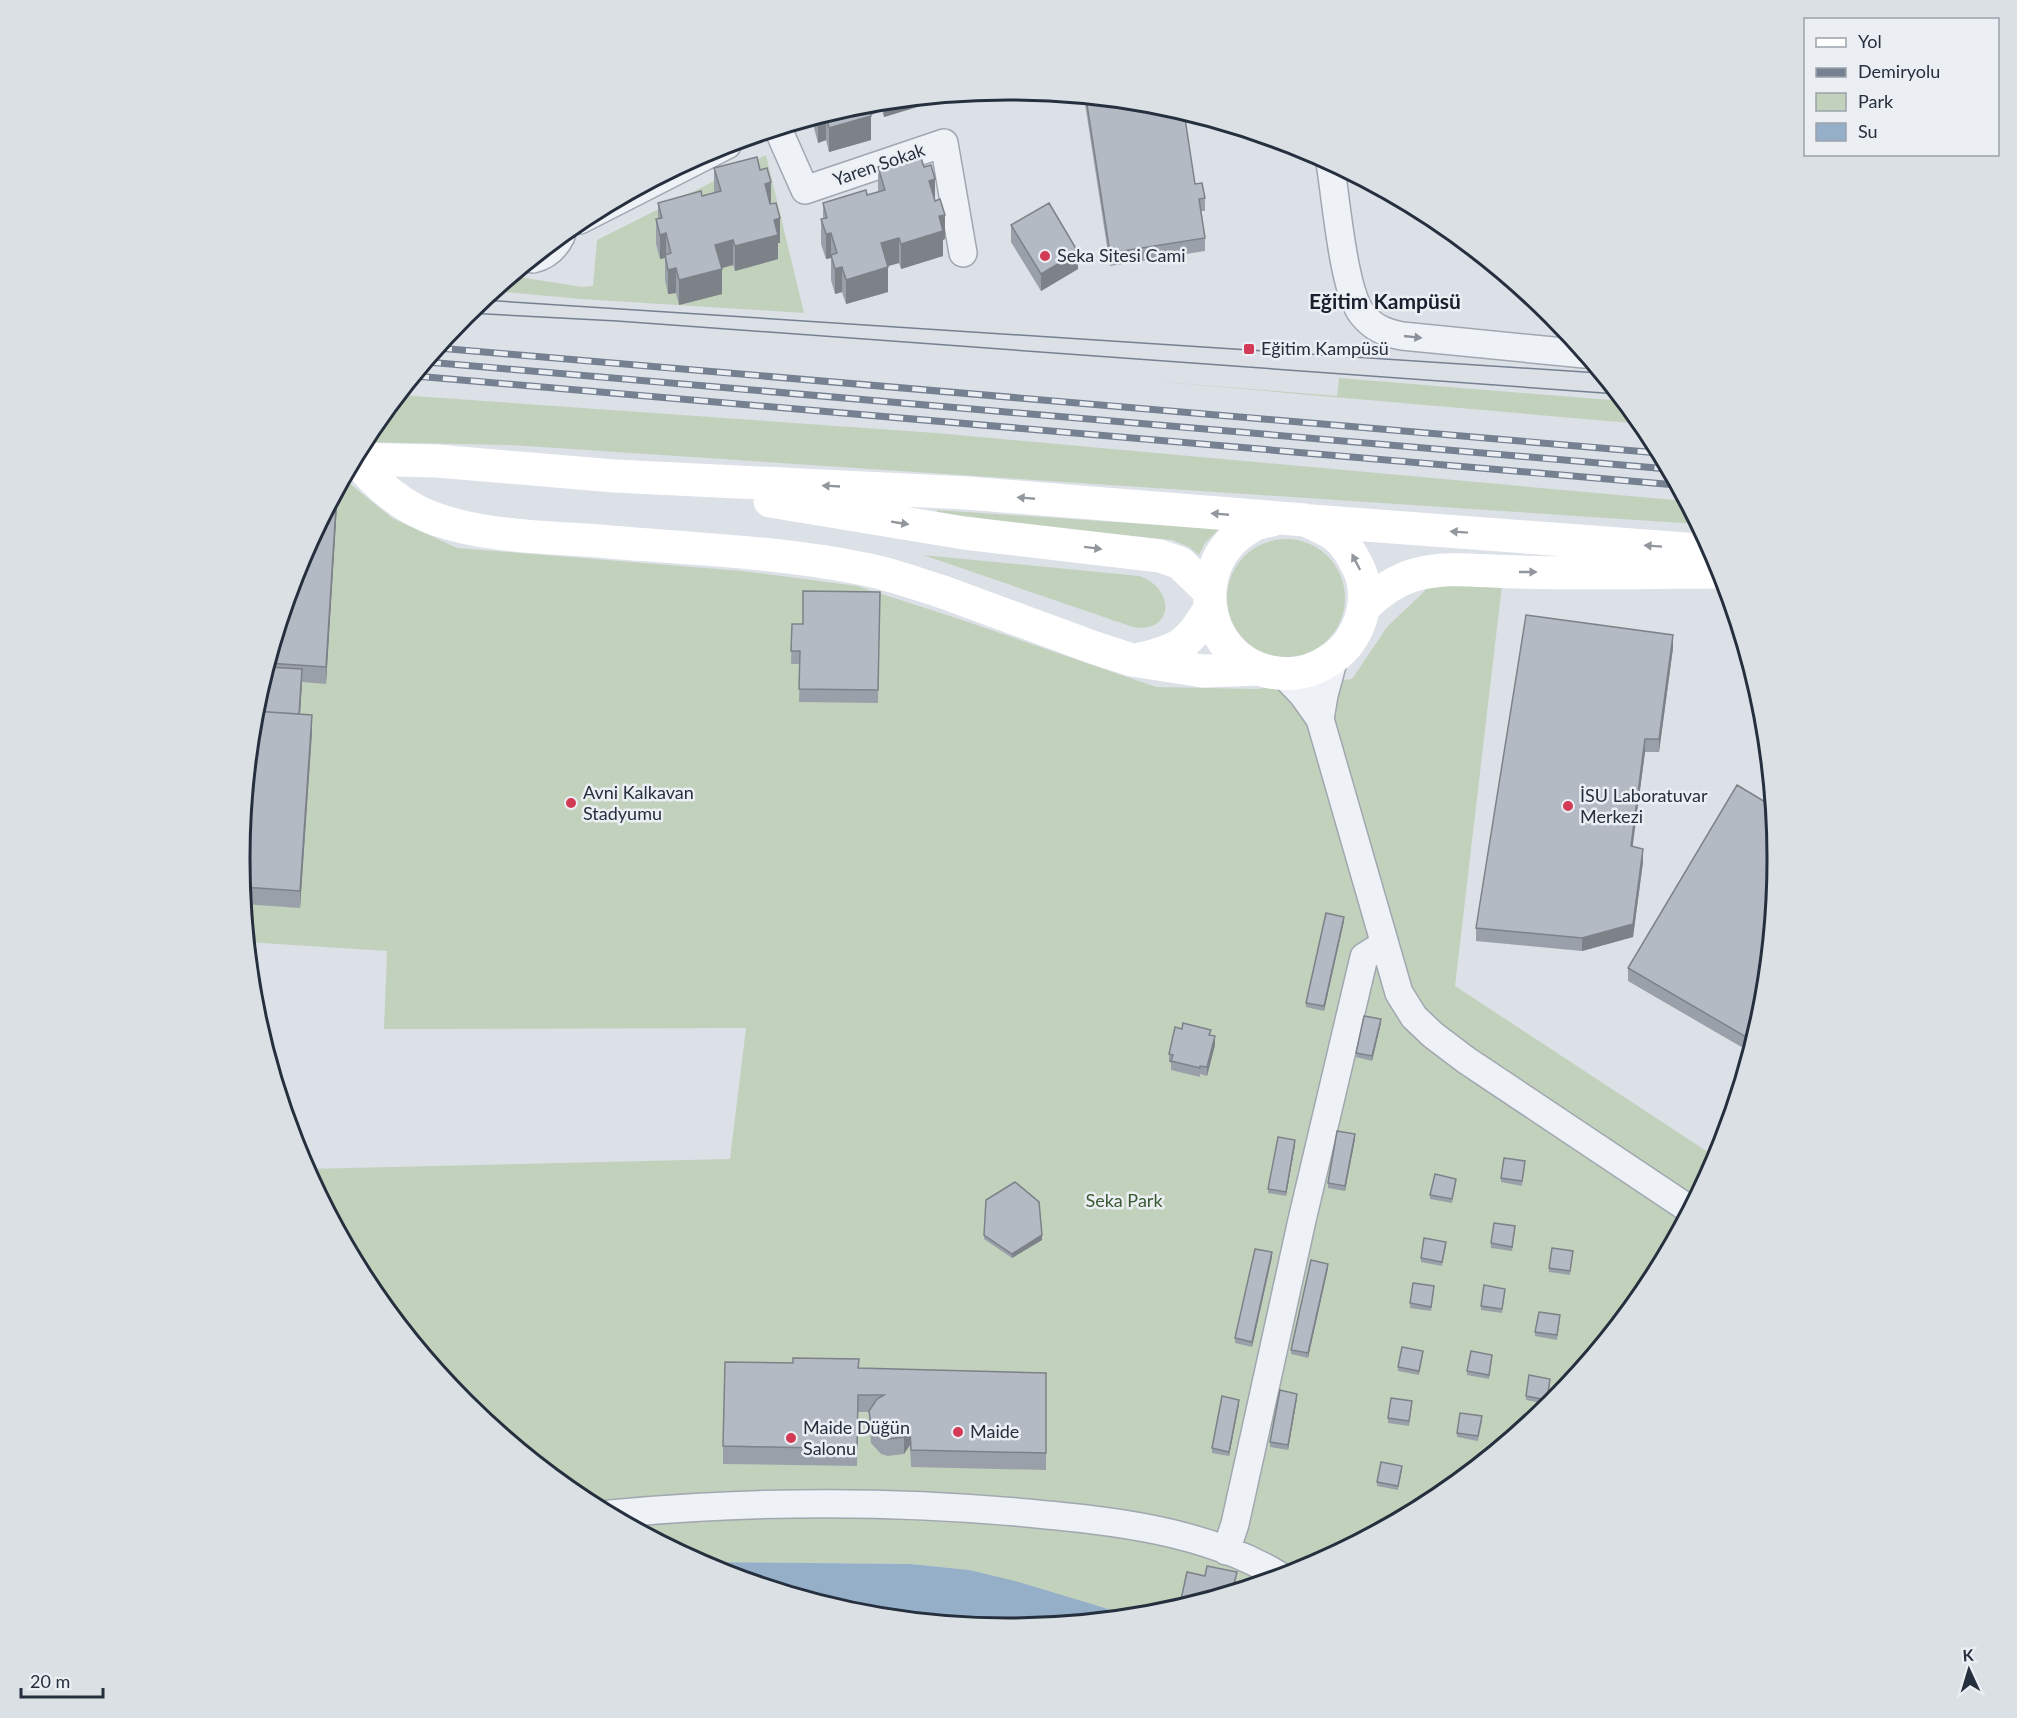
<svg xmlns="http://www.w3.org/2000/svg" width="2017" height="1718" font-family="Lato,sans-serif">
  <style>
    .green { fill: #c2d1bc }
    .water { fill: #95afc9 }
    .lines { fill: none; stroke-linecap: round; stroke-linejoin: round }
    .street-casing { stroke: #a1a7b1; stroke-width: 30 }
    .street { stroke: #eef1f5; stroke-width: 27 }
    .secondary { stroke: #fff; stroke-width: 33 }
    .tram { stroke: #758091; stroke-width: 1.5 }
    .rail-casing { stroke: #758091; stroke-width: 7 }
    .rail { stroke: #ebeff4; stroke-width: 4.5; stroke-dasharray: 14; stroke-linecap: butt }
    .secondary-bridge { stroke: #fff; stroke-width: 33 }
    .wall { fill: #9aa0a9 }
    .shaded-wall { fill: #7d8289 }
    .building { fill: #b3bac4; stroke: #7d8289; stroke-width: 1.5 }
    .oneway { fill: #8a9099 }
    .oneway2 { fill: #92979e }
    .poi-dot { fill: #d23a55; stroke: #ebeff4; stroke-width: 2 }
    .labels { text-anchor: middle; stroke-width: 5; stroke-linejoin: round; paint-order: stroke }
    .street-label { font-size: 18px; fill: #252f3d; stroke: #ebeff4 }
    .poi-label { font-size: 18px; fill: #252f3d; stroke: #ebeff4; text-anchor: start }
    .park-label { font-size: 18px; fill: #3a5932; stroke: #ebeff4 }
    .quarter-label { font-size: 21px; font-weight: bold; fill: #18202e; stroke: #ebeff4 }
    .rim { fill: none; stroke: #252f3d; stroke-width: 3 }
  </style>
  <rect width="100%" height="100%" fill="#dce0e7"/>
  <path class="green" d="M766,155L804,313L581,299L495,291L513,276L582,287L593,286L597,240Z
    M1339,378L1623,401L1642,424L1140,380L1337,396Z
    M399,395L936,433L1685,501L1697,524L511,445L364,442L369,431Z
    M344,479L392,518L457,548L742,571L857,586L959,619L1156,687L1256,689L1352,679L1387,627L1433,583L1502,585L1455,986L1717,1158L1648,1287L1552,1403L1435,1499L1302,1570L1158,1613L1124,1617L1105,1608L969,1570L911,1564L699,1562L581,1498L464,1403L369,1286L306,1169L730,1159L746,1028L384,1029L387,951L248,942L240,859L298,564Z
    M937,510L1219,529L1205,543L1199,555L1189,547L1172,540L937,516Z
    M1227 598a59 59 0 1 1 118 0a59 59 0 1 1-118 0Z
    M923,555L1139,576C1177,589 1173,634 1133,627Z"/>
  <path class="water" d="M699,1562L911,1564L969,1570L1015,1581L1105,1608L1124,1617L1008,1628L858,1613L714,1569Z"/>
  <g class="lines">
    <g class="street-casing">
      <path id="street" d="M778,129L805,190L944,143L963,253
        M1330,163C1336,197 1343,290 1362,314C1373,328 1386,333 1402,336L1584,354
        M580,220L727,145
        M533,259C546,256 555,248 561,236
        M1283,674L1303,695L1320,719L1399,993L1414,1017L1433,1035L1466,1060L1689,1209
        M1320,719L1324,695L1334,658
        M610,1514C748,1501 889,1500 1027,1513C1112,1521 1205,1530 1280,1576
        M1226,1551L1235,1524L1302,1220L1364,957L1383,945"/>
    </g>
    <use href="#street" class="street"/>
    <path class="secondary" d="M355,459L437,461L614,476L967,493L1305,520C1334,532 1344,538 1358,567C1369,589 1365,616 1353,636C1344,652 1331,661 1315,668C1301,674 1285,675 1270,672C1199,657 1188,559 1252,526C1259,522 1270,521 1278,518
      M770,501L964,533L1160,556L1180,563L1208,590
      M1312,521L1712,551
      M943,592L1095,648L1132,660L1203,671L1259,669
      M1364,607C1378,593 1394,581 1414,575C1448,565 1484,572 1519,572C1586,574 1654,572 1721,572
      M1140,659C1180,650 1190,643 1210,608"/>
    <path class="tram" d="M483,300L1600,373
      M467,313L617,321L1617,394"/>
    <g class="rail-casing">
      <path id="rail" d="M438,348L1659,453
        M427,362L1668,469
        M415,376L1676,485"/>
    </g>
    <use href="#rail" class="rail"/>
    <path class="secondary-bridge" d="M355,458C377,486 405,509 438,520C492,538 553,537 610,542C694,549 781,552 864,569C891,574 917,584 943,592"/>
  </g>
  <path class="wall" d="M1008,90H1009L1020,91L1009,93Z
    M1084,97L1159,105L1195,184L1205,198V211H1201L1205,238V251L1110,266Z
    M927,98V104L884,117L882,111L871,115V140L829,152L826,140L818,143L814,128V118L859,105Z
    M878,167L935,201L945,239L943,240V256L901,269L899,263L888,266V292L846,304L842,292L835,294L831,280V258L826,259L821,244V219H823V203L867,195L878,192Z
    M714,168L760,170L771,204L780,243H778V259L735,271L733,265L721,268L722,294L679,305L676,293L668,294L665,280V258L660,259L656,244V219H658V203L702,196L714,193Z
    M1011,225L1078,269L1041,291L1011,242Z
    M338,489L326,684L302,682L300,714L312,732L300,908L244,904L240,859L254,709L298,564Z
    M880,592L878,703L799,702L800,664H791L792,624H803Z
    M1673,648L1659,752H1645L1632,847L1643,862L1633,937L1582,951L1476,941V928Z
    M1344,921L1324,1011L1306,1007V1003Z
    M1628,968L1763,1009L1750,1052L1628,981Z
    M1381,1023L1372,1061L1356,1057V1053Z
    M1182,1029L1211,1035L1215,1045L1207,1076L1200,1074V1077L1171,1070V1063L1169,1062V1054Z
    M1355,1139L1345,1191L1328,1188V1183Z
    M1295,1145L1286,1196L1268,1193V1189Z
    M1525,1166L1522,1186L1501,1182V1178Z
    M1456,1183L1452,1203L1430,1199V1195Z
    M1515,1231L1512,1251L1491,1248V1243Z
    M984,1235L1042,1240L1012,1258L984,1239Z
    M1446,1246L1442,1266L1421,1262V1258Z
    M1573,1255L1570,1275L1549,1272V1268Z
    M1272,1257L1252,1347L1235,1343V1338Z
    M1328,1268L1308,1358L1291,1354V1350Z
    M1434,1291L1431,1311L1410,1308V1303Z
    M1505,1293L1502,1313L1481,1310V1306Z
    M1560,1320L1557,1340L1535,1336V1332Z
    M1423,1355L1419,1375L1398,1371V1367Z
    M1492,1359L1489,1379L1467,1375V1371Z
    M859,1368L1046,1373V1470L911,1467L910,1445L904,1454L888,1456L881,1454L871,1443L869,1412H858L857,1466L723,1464V1446Z
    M1550,1384L1547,1404L1526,1400V1396Z
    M1297,1398L1288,1450L1270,1447V1442Z
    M1239,1404L1229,1456L1212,1453V1448Z
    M1412,1405L1409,1426L1388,1423V1418Z
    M1482,1421L1478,1441L1457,1437V1433Z
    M1402,1470L1398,1490L1377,1486V1482Z"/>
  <path class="shaded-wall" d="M927,98V104L884,117V102Z
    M882,102V111L864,117V104Z
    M826,116V140L818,143V118Z
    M871,116V140L829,152V128Z
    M935,179V204L929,181Z
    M771,182V207L765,184Z
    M945,215V239L943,240V256L901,269V244L939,216Z
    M780,218V243H778V259L735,271V246L774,220Z
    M666,233V258L665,255V258L660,259V235Z
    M831,233V257V255V258L826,259V234Z
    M899,238V263L881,268V243Z
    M733,240V265L715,270V245Z
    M1078,252V269L1041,291V274Z
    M842,267V292L835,294V269Z
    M888,267V292L846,304V280Z
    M676,268V293L668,294V270Z
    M722,269V294L679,305V280Z
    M338,489L326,684V667L337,491Z
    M1673,635V648L1659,752V739Z
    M302,669V682L299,731V718Z
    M312,715V732L300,908V891Z
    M1645,739V752L1631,859V846Z
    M1643,849V862L1633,937L1582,951V938Z
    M1344,917V921L1324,1011V1006Z
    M1381,1019V1023L1372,1061V1056Z
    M1215,1036V1045L1207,1076V1067Z
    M1355,1134V1139L1345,1191V1186Z
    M1295,1140V1145L1286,1196V1192Z
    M1042,1235V1240L1012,1258V1254Z
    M1272,1252V1257L1252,1347V1342Z
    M1328,1264V1268L1308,1358V1353Z
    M1297,1394V1398L1288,1450V1445Z
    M1239,1400V1404L1229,1456V1452Z
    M910,1428V1445L904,1454V1437Z"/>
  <path class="building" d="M1086,98L1159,105L1184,112L1195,184L1202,183L1205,198L1199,199L1205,238L1110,253Z
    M868,104L871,116L829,128L826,116L818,118V117L859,105Z
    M920,155L924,167L931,165L935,179L929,181L935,201L940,199L945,215L939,216L943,231L901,244L899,238L881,243L888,267L846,280L842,267L835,269L831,255L837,253L831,233L826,234L821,219L827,218L823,203L866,190L867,195L885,190L878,167Z
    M757,157L760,170L767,168L771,182L765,184L770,204L776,203L780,218L774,220L778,235L735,246L733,240L715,245L722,269L679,280L676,268L668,270L665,255L671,253L666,233L660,235L656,219L662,218L658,203L701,191L702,196L721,191L714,168Z
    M1049,203L1078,252L1041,274L1011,225Z
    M337,491L326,667L268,663L298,564Z
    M803,591L880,592L878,690L799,689L800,651H791L792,624H803Z
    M1526,615L1673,635L1659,739H1645L1631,846L1643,849L1633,924L1582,938L1476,928Z
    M267,667L302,669L299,714L254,711Z
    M254,711L312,715L300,891L242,887L240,859Z
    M1737,785L1772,806L1778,859L1763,1009L1753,1041L1628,968Z
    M1326,913L1344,917L1324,1006L1306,1003Z
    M1364,1016L1381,1019L1372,1056L1356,1053Z
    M1183,1023L1211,1030L1209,1035L1215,1036L1207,1067L1200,1066V1068L1171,1061L1173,1055L1169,1054L1175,1027L1182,1029Z
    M1337,1131L1355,1134L1345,1186L1328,1183Z
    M1278,1137L1295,1140L1286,1192L1268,1189Z
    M1504,1158L1525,1161L1522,1181L1501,1178Z
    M1435,1174L1456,1179L1452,1199L1430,1195Z
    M1015,1182L1039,1202L1042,1235L1012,1254L984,1235L986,1200Z
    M1494,1223L1515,1226L1512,1247L1491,1243Z
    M1424,1238L1446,1242L1442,1262L1421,1258Z
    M1552,1248L1573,1251L1570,1271L1549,1268Z
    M1255,1249L1272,1252L1252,1342L1235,1338Z
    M1311,1260L1328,1264L1308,1353L1291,1350Z
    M1413,1283L1434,1286L1431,1307L1410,1303Z
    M1484,1285L1505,1289L1502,1309L1481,1306Z
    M1539,1312L1560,1315L1557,1335L1535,1332Z
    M1402,1347L1423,1351L1419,1371L1398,1367Z
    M1471,1351L1492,1355L1489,1375L1467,1371Z
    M793,1358L859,1359L858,1368L1046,1373V1453L911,1450L910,1428L904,1437L888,1439L881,1437L871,1426L869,1411L877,1399L884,1395H858L857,1449L723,1446L725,1362L793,1363Z
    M1529,1375L1550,1379L1547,1400L1526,1396Z
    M1280,1390L1297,1394L1288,1445L1270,1442Z
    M1222,1396L1239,1400L1229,1452L1212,1448Z
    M1391,1398L1412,1401L1409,1421L1388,1418Z
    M1460,1413L1482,1416L1478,1436L1457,1433Z
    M1381,1462L1402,1466L1398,1486L1377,1482Z
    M1449,1479L1457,1481L1447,1489Z
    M1207,1566L1237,1572L1234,1584L1246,1587L1169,1610L1171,1602L1180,1604L1187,1572L1205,1576Z"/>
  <defs><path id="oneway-solid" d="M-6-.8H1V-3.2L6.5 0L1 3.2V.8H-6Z" transform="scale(1.5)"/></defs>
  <use class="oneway" href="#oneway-solid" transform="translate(1413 337) rotate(6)"/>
  <g class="oneway2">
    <use href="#oneway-solid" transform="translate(831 486) rotate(-177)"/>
    <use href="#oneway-solid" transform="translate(1026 498) rotate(-175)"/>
    <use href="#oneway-solid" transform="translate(1220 514) rotate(-175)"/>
    <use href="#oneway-solid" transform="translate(900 523) rotate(9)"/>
    <use href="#oneway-solid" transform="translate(1459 532) rotate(-176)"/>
    <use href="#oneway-solid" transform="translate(1653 546) rotate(-176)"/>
    <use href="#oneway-solid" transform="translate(1093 548) rotate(7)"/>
    <use href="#oneway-solid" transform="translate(1356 562) rotate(-117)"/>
    <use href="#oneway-solid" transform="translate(1528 572)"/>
  </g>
  <g class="poi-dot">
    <circle cx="1045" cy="256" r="6"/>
    <rect x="1243" y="343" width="12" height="12" rx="3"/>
    <circle cx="571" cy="803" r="6"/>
    <circle cx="1568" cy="806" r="6"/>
    <circle cx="958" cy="1432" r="6"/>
    <circle cx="791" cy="1438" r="6"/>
  </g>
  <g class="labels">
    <g class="street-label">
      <text transform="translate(879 165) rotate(-19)" y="6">Yaren Sokak</text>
    </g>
    <g class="poi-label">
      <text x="1057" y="262">Seka Sitesi Cami</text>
      <text x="1261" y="355">Eğitim Kampüsü</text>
      <text x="583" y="799">Avni Kalkavan<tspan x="583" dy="21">Stadyumu</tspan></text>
      <text x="1580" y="802">İSU Laboratuvar<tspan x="1580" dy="21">Merkezi</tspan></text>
      <text x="803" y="1434">Maide Düğün<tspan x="803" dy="21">Salonu</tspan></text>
      <text x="970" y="1438">Maide</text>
    </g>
    <g class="park-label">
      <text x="1124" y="1207">Seka Park</text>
    </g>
    <g class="quarter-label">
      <text x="1385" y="309">Eğitim Kampüsü</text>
    </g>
  </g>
  <path d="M0 0H2017V1718H0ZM1008 100H1009A758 758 0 0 1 1767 858V860A758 758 0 0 1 1009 1618H1008A758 758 0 0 1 250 860V858A758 758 0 0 1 1008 100Z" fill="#dbe0e5" fill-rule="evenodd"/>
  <path class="rim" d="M1008 100H1009A758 758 0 0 1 1767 858V860A758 758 0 0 1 1009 1618H1008A758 758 0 0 1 250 860V858A758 758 0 0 1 1008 100Z"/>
  <rect x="1804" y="18" width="195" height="138" fill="#ebeff4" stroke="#9ca2ab" stroke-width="1.5"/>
  <rect x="1816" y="38" width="30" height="9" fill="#ffffff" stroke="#9ca2ab" stroke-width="1.5"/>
  <text x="1858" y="48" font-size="18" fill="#252f3d">Yol</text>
  <rect x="1816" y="68" width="30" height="9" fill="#758091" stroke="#9ca2ab" stroke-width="1.5"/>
  <text x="1858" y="78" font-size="18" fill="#252f3d">Demiryolu</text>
  <rect x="1816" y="93" width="30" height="18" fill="#c2d1bc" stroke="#9ca2ab" stroke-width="1.5"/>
  <text x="1858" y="108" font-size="18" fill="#252f3d">Park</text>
  <rect x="1816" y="123" width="30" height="18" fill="#95afc9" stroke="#9ca2ab" stroke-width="1.5"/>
  <text x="1858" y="138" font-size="18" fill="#252f3d">Su</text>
  <g transform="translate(1969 1670) rotate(356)" stroke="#ebeff4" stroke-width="4.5" paint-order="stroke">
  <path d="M0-4.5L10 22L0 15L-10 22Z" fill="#252f3d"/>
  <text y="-9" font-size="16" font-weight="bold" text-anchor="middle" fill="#252f3d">K</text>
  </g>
  <path d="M21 1688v9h82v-9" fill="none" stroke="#252f3d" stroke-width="3"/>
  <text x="30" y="1688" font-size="18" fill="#252f3d" stroke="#ebeff4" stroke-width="4.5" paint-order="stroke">20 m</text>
</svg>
